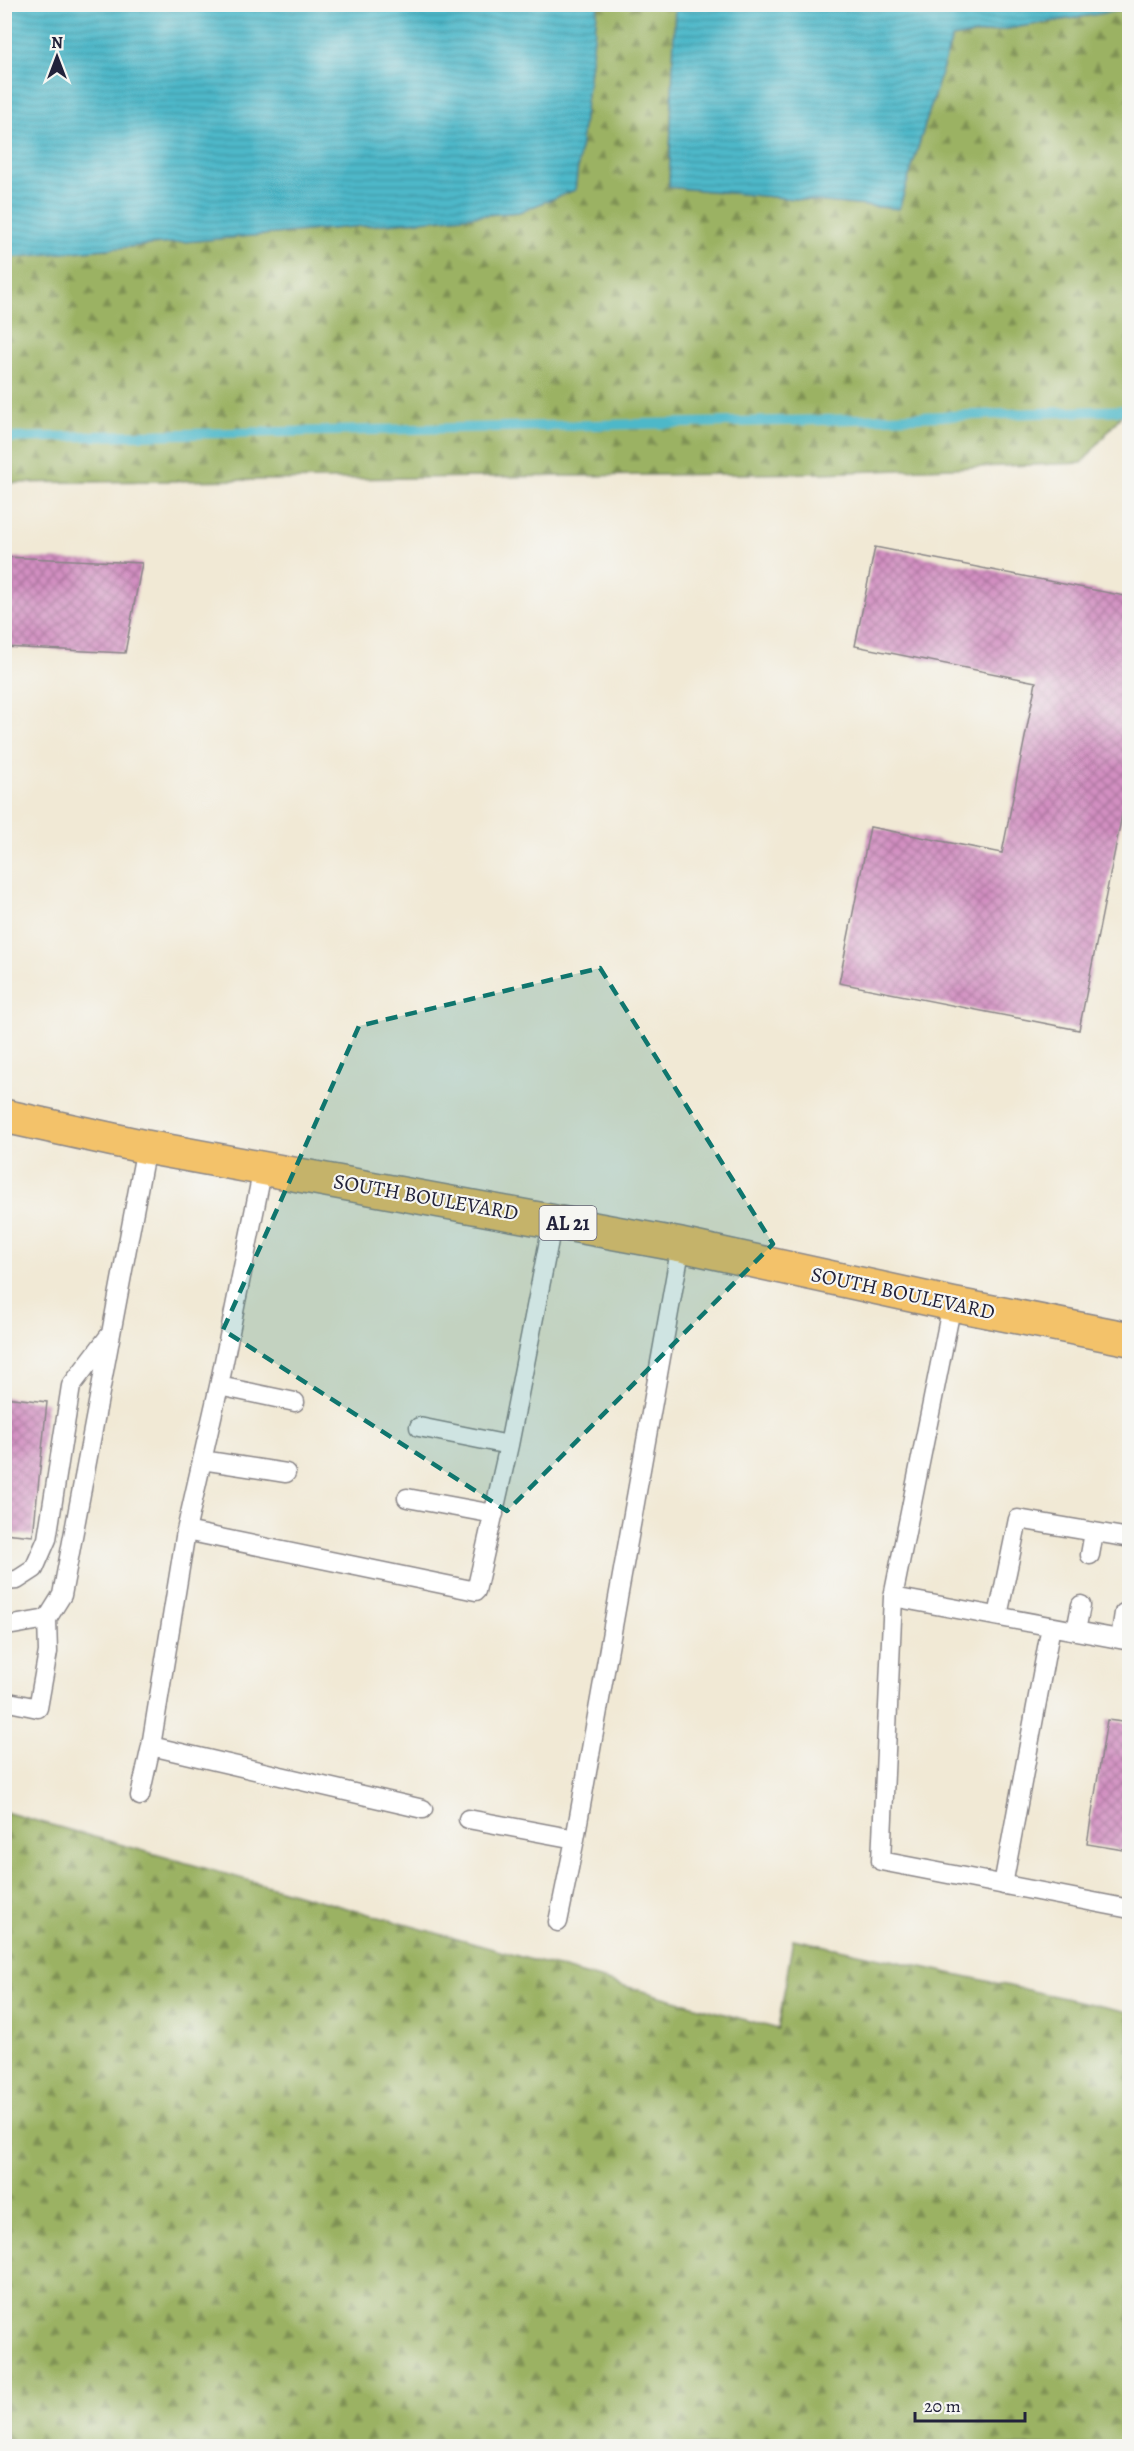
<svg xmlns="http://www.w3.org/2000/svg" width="1134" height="2451" font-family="Alegreya,serif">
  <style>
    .forest { fill: url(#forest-firs); stroke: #5e6a4f; stroke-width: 1.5 }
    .water { fill: url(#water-rules); stroke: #386d82; stroke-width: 1.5 }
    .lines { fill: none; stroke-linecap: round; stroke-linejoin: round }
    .stream { stroke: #4db8c9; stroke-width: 10 }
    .building { fill: url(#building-cross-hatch) }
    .lane-casing { stroke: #8a8688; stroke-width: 21 }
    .primary-casing { stroke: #8a8688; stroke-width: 36 }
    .lane { stroke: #fff; stroke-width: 18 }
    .primary { stroke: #f3c26a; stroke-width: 33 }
    .marked { fill: #0f766e; fill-opacity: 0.2; stroke: #0f766e; stroke-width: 4.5; stroke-dasharray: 12 8; stroke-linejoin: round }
    .labels { text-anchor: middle; stroke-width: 4.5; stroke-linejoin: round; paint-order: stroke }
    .shield { fill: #f6f6f2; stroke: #626272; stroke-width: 1.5 }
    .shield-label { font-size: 20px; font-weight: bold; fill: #22223b }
    .street-label { font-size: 21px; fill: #22223b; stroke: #f6f6f2 }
  </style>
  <defs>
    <pattern id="forest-firs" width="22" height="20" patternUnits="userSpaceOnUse" patternTransform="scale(1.5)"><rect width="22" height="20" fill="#9bb263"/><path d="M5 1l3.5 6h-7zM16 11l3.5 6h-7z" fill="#7e9053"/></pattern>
    <pattern id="water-rules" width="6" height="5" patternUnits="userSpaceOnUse" patternTransform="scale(1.5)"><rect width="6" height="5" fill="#4db8c9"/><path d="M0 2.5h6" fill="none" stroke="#4095a4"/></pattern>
    <pattern id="building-cross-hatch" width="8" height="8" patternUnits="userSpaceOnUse" patternTransform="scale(1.5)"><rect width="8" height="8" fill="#d28fc1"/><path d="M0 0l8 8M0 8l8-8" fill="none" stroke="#aa749e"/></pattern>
  </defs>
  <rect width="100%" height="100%" fill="#f6f6f2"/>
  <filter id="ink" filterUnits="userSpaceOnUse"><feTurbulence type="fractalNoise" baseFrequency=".0167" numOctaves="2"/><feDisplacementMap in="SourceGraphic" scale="12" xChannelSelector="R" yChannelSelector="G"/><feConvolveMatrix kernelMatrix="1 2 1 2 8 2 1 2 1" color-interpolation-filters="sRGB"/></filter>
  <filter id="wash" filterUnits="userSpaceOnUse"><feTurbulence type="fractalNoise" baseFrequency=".008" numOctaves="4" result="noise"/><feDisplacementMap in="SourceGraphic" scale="24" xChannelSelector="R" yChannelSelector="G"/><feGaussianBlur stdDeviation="1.35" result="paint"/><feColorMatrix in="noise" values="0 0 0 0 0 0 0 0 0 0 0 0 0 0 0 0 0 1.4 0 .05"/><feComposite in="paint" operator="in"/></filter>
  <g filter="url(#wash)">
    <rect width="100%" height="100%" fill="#f1e9d5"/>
    <path class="forest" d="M598,5H675L669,187L899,209L952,38L1129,9V406L1082,463L822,473L5,483V258L519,212L575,190Z
      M5,1812L778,2029L793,1939L1129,2012V2446H5Z"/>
    <path class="water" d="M5,4L598,5L575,190L519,212L5,258Z
      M675,5L1129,4L1130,9L952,38L899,209L669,187Z"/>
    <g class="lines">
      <path class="stream" d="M4,438L825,420L1130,410"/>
    </g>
    <g id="blocks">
      <path class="building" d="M875,547L1130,597V775L1079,1030L839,983L870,827L1002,853L1036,682L855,646Z
        M4,557L142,563L125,653L4,647Z
        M4,1397L47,1402L33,1536L4,1533Z
        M1107,1720L1130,1723V1851L1087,1844Z"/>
    </g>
  </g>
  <g filter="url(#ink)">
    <use href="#blocks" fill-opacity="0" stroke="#8a8688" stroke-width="1.5"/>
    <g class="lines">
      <g class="lane-casing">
        <path id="lane" d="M952,1304L893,1597L881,1861L1130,1909
          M219,1386L295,1402
          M419,1427L509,1445
          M202,1460L286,1473
          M407,1498L494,1514
          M186,1531L219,1386L263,1168
          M1090,1555L1094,1532
          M4,1581L17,1580L34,1569L47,1539L71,1386L109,1336
          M893,1597L1130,1641
          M998,1616L1018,1519L1130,1538
          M4,1624L13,1625L47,1619L62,1595L146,1147
          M1076,1631L1081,1605
          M1120,1639L1124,1613
          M4,1701L38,1708L48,1652L47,1619
          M151,1746L423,1809
          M140,1796L151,1746L186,1531L476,1591L509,1445L553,1220
          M468,1819L575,1839
          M1003,1885L1051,1626
          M558,1922L575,1839L681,1245"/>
      </g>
      <g class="primary-casing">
        <path id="primary" d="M4,1116L146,1147L681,1245L952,1304L1130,1339"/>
      </g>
      <use href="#lane" class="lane"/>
      <use href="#primary" class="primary"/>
    </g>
  </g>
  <path class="marked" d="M600,968L773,1244L507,1511L223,1330L359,1026Z"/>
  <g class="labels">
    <rect class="shield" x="539.5" y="1206" width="57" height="34" rx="4.5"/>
    <g class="shield-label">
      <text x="568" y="1230">AL 21</text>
    </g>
    <g class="street-label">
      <text transform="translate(426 1197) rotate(10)" y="7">SOUTH BOULEVARD</text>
      <text transform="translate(903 1293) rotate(12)" y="7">SOUTH BOULEVARD</text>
    </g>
  </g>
  <rect width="1134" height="2451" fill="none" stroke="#f6f6f2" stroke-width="24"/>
  <g transform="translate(57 57)" stroke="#f6f6f2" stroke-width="4.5" paint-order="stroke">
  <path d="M0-4.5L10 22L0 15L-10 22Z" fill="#22223b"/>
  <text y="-9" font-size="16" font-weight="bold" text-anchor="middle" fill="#22223b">N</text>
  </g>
  <path d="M915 2412v9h110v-9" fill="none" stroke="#22223b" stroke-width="3"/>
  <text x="924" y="2412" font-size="18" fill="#22223b" stroke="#f6f6f2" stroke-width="4.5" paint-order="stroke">20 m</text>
</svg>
